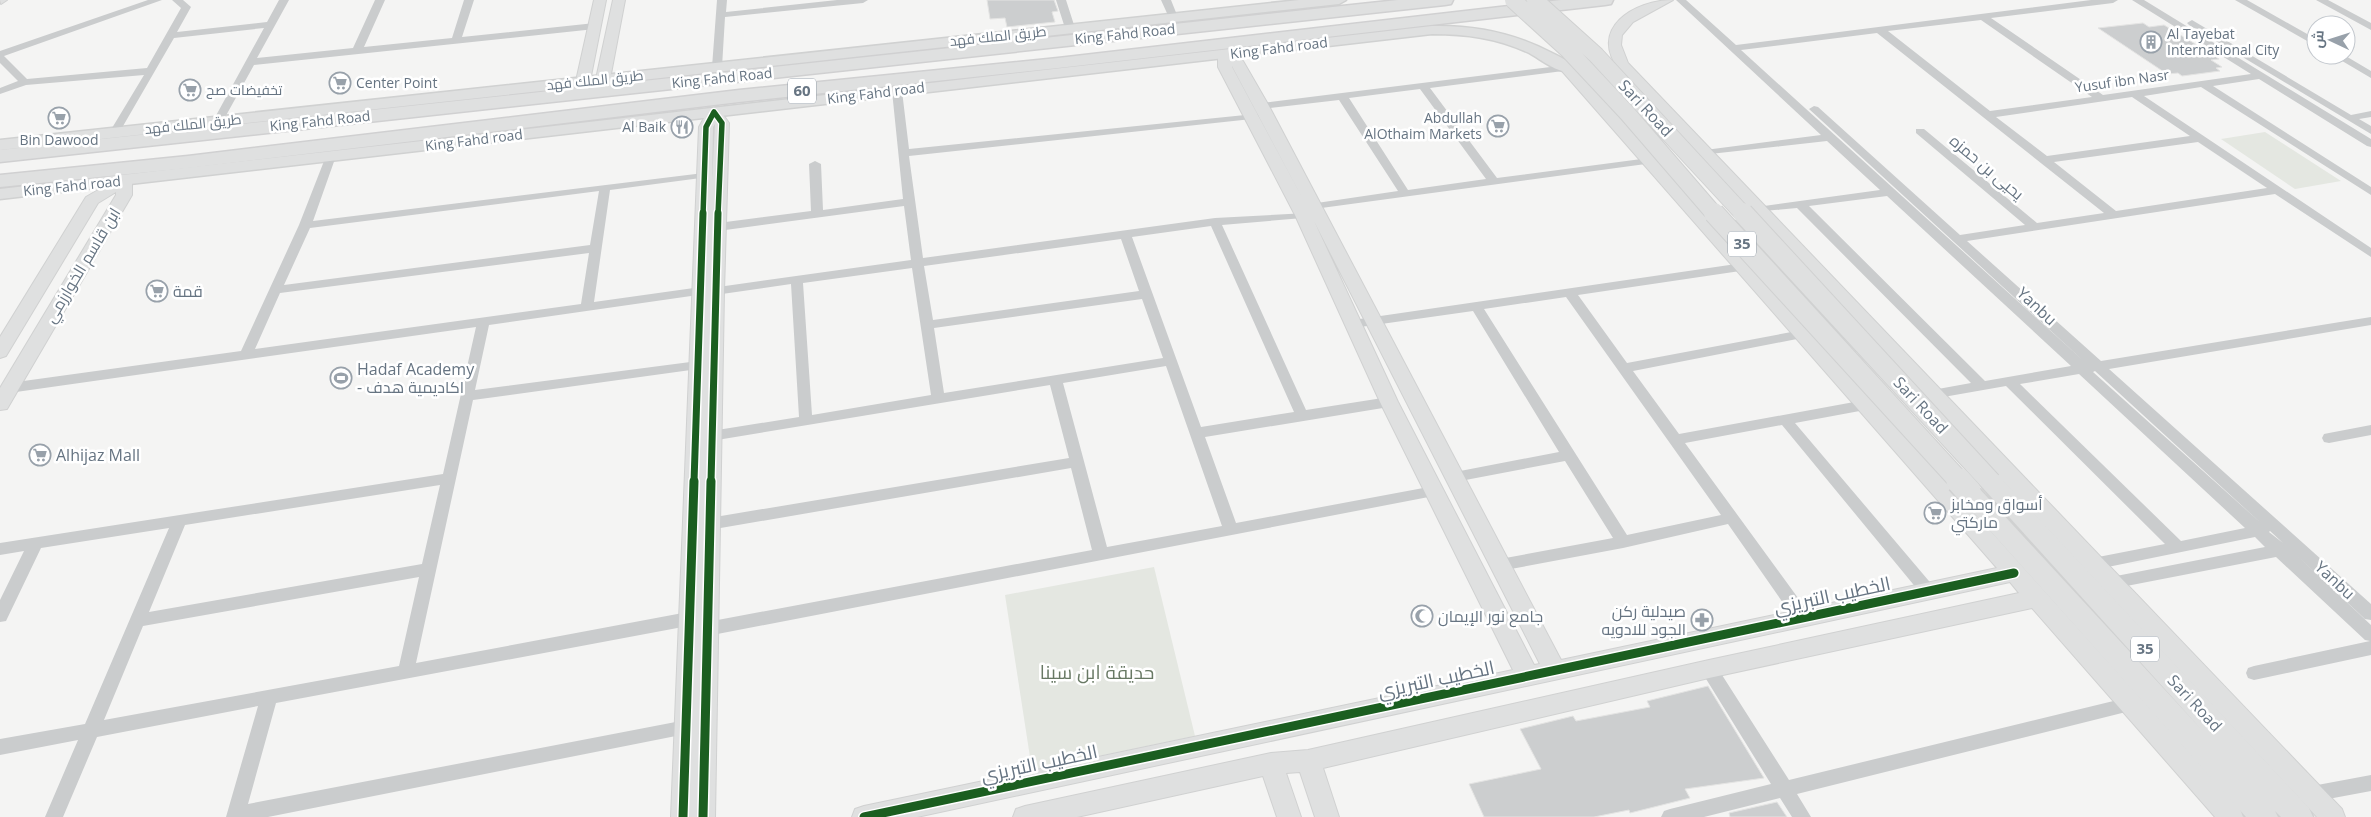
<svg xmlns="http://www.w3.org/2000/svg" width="2371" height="817" font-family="'Open Sans',Cairo,sans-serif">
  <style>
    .green { fill: #e4e7e1 }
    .building { fill: #cccecf; stroke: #e4e4e3 }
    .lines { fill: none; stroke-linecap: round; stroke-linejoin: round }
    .secondary-casing { stroke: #d0d1d1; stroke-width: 2 }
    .primary-casing { stroke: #d0d1d1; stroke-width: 3 }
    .highway-casing { stroke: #d0d0d1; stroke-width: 3 }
    .street { fill: #cacccd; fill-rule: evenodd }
    .secondary { fill: #dfe0e0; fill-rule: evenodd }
    .primary { fill: #dfe0e0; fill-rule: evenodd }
    .highway { fill: #dfe0e0; fill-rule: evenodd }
    .primary-bridge-far2-casing { stroke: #d0d1d1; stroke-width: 18; stroke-linecap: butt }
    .primary-bridge-far1-casing { stroke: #d0d1d1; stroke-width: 22; stroke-linecap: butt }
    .primary-bridge-casing { stroke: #d0d1d1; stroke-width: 28; stroke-linecap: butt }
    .primary-bridge-far2 { stroke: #dfe0e0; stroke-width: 16 }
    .primary-bridge-far1 { stroke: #dfe0e0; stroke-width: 20 }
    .primary-bridge { stroke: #dfe0e0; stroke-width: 25 }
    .cycleway-far2-casing { stroke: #fff; stroke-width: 8 }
    .cycleway-far1-casing { stroke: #fff; stroke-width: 10 }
    .cycleway-casing { stroke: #fff; stroke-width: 12 }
    .cycleway-far2 { stroke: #1b5e20; stroke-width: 5.5 }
    .cycleway-far1 { stroke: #1b5e20; stroke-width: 7 }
    .cycleway { stroke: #1b5e20; stroke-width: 9 }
    .labels { text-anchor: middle; stroke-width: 5; stroke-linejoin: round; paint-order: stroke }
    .far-street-label { font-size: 14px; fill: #667482; stroke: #fff }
    .far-poi-label { font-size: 14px; fill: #667482; stroke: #fff; text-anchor: start }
    .shield { fill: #fff; stroke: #949ea8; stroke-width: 1 }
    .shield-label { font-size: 15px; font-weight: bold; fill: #667482 }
    .street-label { font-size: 16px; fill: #667482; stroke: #fff }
    .poi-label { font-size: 16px; fill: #667482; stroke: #fff; text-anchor: start }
    .near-street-label { font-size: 19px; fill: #667482; stroke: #fff }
    .near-park-label { font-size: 19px; fill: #687964; stroke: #fff }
  </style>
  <rect width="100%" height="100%" fill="#f4f4f3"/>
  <path class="green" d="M2265,132L2341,181L2295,189L2221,139Z
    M1154,567L1195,736L1032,770L1005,595Z"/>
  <path class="building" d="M987,0H1054L1058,11L1052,12L1055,22L1007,27L1005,18L990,19Z
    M2143,23L2149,27L2164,25L2205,50L2219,59L2211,60L2222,67L2216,68L2220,71L2182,76L2178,73L2167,74L2098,28Z
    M1708,686L1764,778L1685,789L1690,798L1630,813L1629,810L1594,817H1484L1469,784L1541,769L1520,729L1573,716L1576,721L1650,707L1647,701Z
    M1777,802L1787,817H1730L1729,813Z"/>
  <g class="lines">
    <g class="secondary-casing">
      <path id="secondary" d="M0,0H7L1,4Z
        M594,0H606L590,81L583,85L576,81Z
        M613,0H625L610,79L603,83L596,79Z
        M1673,0L1633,22L1622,35L1621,45L1628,63L2342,809L2345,817H2317L1620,71C1587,29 1634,0 1673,0Z
        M1225,50L1243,61L1269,106L1561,660L1997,568L1562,71L1560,68L1562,65H1572L2240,809L2243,817H2215L2032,608L1709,678L1323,768L1339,817H1315L1300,772L1286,773L1301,817H1277L1263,776L1077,817H1013L1016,809L1025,806L1271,753L1308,750L1709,660L2019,593L2010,582L917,817H852L855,809L864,806L1513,670L1380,402L1295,215L1218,67V54ZM1232,66L1305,203L1232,67ZM1314,221L1540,664L1534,665L1398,402Z
        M714,108L719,109L729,123L724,291L715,817H671L699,127L709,109ZM715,124L712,182L713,127Z
        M124,175L132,180V195L7,409L0,410V388L116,195V192L98,203L6,356L0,358V337L86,197Z"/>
    </g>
    <g class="primary-casing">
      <path id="primary" d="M1299,0H1346L1339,4L0,150V140Z
        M1432,26C1475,25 1514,33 1552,53C1560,57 1570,61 1575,68L1572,71C1558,75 1540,58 1527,52C1496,38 1466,34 1432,34L0,199V189Z
        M1991,474L1999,476L2309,808L2313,817H2281L2275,811L2278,817H2246L1960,497L1957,491L1960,485L1968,483L1976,485L2201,729L1983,488L1980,482L1983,476Z"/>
    </g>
    <g class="highway-casing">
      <path id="highway" d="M1398,0H1453L1451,4L1445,5L0,162V150Z
        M1561,0H1613L1611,4L1605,5L1058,68L739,102L188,168L0,187V175L188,156L739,90L1058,58Z"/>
    </g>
    <path class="street" d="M148,0H162L4,56L27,79L147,68L181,8L172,0H183L191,7L177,32L267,22L279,0H289L257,58L353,48L375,0H385L364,47L452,38L464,0H474L462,37L595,23L600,26L595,29L254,65L223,121L218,124L213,121L264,28L174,38L119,133L114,136L109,133L144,75L26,85L0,94V88L18,81L0,63V51Z
      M717,0H727L726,12L837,0H868L863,3L725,17L722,67L717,70L712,67Z
      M1056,0H1066L1075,28L1073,30L1065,28Z
      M1161,0H1171L1179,20L1177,22H1171Z
      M1676,0H1686L1736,45L2091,0H2118L2113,3L1991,18L2103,95L2251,74L2132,0H2144L2371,139V147L2367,146L2259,79L2213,86L2371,187V195L2201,87L2144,96L2371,248V257L2275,194L1967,241L2101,361L2371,317V325L2109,369L2371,604V620L2365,619L2292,551L2371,625V655L2254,680L2248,678L2246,673L2248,668L2254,666L2370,641L2365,640L2276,557L2111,589L2105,587L2103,583L2105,579L2111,577L2265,547L2255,537L2093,570L2088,568L2085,564L2088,560L2093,558L2165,544L2006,386L1932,399L1927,397L1925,394L1927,391L1971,383L1797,208L1753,212L1751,210L1757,207L1880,190L1827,141L1701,155V151L1705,150L1821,135ZM1981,20L2092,97L1990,111L1888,31ZM1877,33L2104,213L2037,223L1924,129H1916V133L2025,225L1960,235L1818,107L1814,106L1809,109L2087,364L1741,50ZM2132,97L2190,136L2047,156L1996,117ZM2198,142L2267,188L2116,211L2054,162ZM1887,196L2071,366L1985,381L1809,206ZM2095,371L2262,524L2093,372ZM2079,374L2245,528L2181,541L2020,384ZM2270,531L2283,543L2269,532Z
      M2235,0H2247L2316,39V46Z
      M2316,0H2328L2371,23V30Z
      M2192,20L2351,115L2371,111V117L2359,119L2371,126V134L2189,25L2187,23Z
      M2332,55H2344L2371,71V78Z
      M1567,65L1571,66V70L1430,88L1497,178L1649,158L1655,161L1653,163L1314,209L1310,208L1308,206L1310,204L1398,191L1339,100L1262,109L1257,106L1262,103ZM1420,89L1486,179L1408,190L1349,98Z
      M897,88L902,91L909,149L1265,113V117L1261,118L909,156L923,258L1215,218L1307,213L1309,215L1303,218L1222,225L1306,410L1389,397L1396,402L1389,407L1205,437L1236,523L1434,486L1439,487L1441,491L1439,495L707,636L701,634L699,629L701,624L707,622L1092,550L1071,468L709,530L704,528L701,524L704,520L709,518L1069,458L1050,385L711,441L706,440L704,436L706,432L711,431L799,417L791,284L715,295L709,291L711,288L911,260L904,206L718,231L712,227L718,223L811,211L809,164L815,161L821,164L823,210L903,199L892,91ZM1211,226L1294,412L1201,427L1132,237ZM1121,239L1139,291L933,320L924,266ZM912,268L931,395L812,415L803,283ZM1142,299L1163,358L944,393L934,328ZM1166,366L1222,526L1107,547L1063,383Z
      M331,153L336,156L313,221L720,171V175L716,176L610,190L594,302L701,287L707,291L705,294L489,325L475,390L698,361L705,365L698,369L473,400L416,663L688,612L694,614L696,619L694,624L688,626L276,703L248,804L686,720L692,722L695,727L692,732L686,734L268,817H226L258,706L97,737L63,817H45L78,740L0,755V739L85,724L169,528L41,548L6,621L0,622V600L24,551L0,555V543L443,474L476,327L9,393L2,388L9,383L241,351L299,225L326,156ZM599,191L590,245L284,285L310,228ZM589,253L581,304L255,349L280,293ZM440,485L422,564L149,612L185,525ZM419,577L399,666L104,720L143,626Z
      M1743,263L1747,264L1749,267L1747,270L1578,295L1627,363L1802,330L1807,331L1808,334L1807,337L1802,338L1633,371L1679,434L1865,400L1870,402L1872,405L1870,408L1865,410L1795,423L1934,587L1936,591L1934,595L1928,597L1922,595L1782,425L1685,443L1809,613L1811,618L1809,623L1803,624L1797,623L1728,524L1623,548L1500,571L1495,569L1492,565L1495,561L1500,559L1613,538L1565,461L1455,482L1450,481L1448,477L1450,473L1455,472L1559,452L1473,311L1353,328L1347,324L1353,320ZM1566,297L1721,515L1627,535L1484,309Z
      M2371,425V435L2329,443L2324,442L2322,438L2324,434L2329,433Z
      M1709,662L1715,664L1789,780L2130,697L2136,699L2138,704L2136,709L2130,711L1797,794L1811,817H1792L1780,798L1704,817H1661L1664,811L1670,809L1771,784L1703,674L1701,669L1703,664Z
      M2371,775V791L2312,802L2306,800L2303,794L2306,788L2312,786Z"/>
    <use href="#secondary" class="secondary"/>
    <use href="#primary" class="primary"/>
    <use href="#highway" class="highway"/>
    <g class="primary-bridge-far2-casing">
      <path id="primary-bridge-far2" d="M1513,0L1568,50L1627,113L1715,215
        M1535,0L1596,55L1744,215"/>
    </g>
    <g class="primary-bridge-far1-casing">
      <path id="primary-bridge-far1" d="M1714,213L1960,482
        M1743,213L1991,482"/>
    </g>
    <g class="primary-bridge-casing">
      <path id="primary-bridge" d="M1959,481L1968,491"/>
    </g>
    <use href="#primary-bridge-far2" class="primary-bridge-far2"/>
    <use href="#primary-bridge-far1" class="primary-bridge-far1"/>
    <use href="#primary-bridge" class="primary-bridge"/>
    <g class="cycleway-far2-casing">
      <path id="cycleway-far2" d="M703,215L706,127L714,112L722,123L718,215"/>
    </g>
    <g class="cycleway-far1-casing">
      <path id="cycleway-far1" d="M694,482L703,213
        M711,482L718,213"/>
    </g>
    <g class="cycleway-casing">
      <path id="cycleway" d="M683,817L694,481
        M703,817L711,481
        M864,817L2014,573"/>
    </g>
    <use href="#cycleway-far2" class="cycleway-far2"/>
    <use href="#cycleway-far1" class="cycleway-far1"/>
    <use href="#cycleway" class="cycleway"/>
  </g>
  <defs>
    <g id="building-ring" transform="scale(1.125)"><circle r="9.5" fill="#fff" stroke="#98a1aa" stroke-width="1.5"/><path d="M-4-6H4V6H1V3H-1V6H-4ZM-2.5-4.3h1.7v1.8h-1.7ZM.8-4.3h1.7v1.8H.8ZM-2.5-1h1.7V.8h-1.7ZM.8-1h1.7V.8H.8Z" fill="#98a1aa"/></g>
    <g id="supermarket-ring" transform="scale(1.125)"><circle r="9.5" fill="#fff" stroke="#98a1aa" stroke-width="1.5"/><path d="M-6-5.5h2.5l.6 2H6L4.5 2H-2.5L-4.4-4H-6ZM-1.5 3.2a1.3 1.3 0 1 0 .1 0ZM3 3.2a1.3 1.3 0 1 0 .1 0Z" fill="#98a1aa"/></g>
    <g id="restaurant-ring" transform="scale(1.125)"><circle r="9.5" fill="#fff" stroke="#98a1aa" stroke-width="1.5"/><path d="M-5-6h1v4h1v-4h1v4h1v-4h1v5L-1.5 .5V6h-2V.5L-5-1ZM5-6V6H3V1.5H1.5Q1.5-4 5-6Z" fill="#98a1aa"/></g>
    <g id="stadium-ring" transform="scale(1.125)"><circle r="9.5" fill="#fff" stroke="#98a1aa" stroke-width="1.5"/><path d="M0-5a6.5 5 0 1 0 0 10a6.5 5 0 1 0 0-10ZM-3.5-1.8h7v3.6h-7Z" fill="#98a1aa"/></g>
    <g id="mosque-ring" transform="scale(1.125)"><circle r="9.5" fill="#fff" stroke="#98a1aa" stroke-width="1.5"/><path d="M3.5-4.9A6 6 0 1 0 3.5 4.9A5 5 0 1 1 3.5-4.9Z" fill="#98a1aa"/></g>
    <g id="pharmacy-ring" transform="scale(1.125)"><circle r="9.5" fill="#fff" stroke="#98a1aa" stroke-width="1.5"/><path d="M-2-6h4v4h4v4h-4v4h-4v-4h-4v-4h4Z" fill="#98a1aa"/></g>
  </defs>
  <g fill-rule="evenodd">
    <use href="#building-ring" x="2151" y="42"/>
    <use href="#supermarket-ring" x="340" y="83"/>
    <use href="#supermarket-ring" x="190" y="90"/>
    <use href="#supermarket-ring" x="59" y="118"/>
    <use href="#supermarket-ring" x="1498" y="126"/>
    <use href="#restaurant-ring" x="682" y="127"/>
    <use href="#supermarket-ring" x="157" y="291"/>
    <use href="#stadium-ring" x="341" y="378"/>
    <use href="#supermarket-ring" x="40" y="455"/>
    <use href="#supermarket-ring" x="1935" y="513"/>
    <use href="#mosque-ring" x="1422" y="616"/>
    <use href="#pharmacy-ring" x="1702" y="620"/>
  </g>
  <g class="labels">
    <g class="far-street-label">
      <text transform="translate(1125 34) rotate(-6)" y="5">King Fahd Road</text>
      <text transform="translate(998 36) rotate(-6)" y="5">طريق الملك فهد</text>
      <text transform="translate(1279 48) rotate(-7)" y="5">King Fahd road</text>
      <text transform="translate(722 78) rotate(-6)" y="5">King Fahd Road</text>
      <text transform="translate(595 80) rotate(-6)" y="5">طريق الملك فهد</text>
      <text transform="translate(2122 81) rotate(-8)" y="5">Yusuf ibn Nasr</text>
      <text transform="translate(876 93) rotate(-7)" y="5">King Fahd road</text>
      <text transform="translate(320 121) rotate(-6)" y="5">King Fahd Road</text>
      <text transform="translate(193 124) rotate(-6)" y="5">طريق الملك فهد</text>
      <text transform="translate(474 140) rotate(-7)" y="5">King Fahd road</text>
      <text transform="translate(72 186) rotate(-6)" y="5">King Fahd road</text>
    </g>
    <g class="far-poi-label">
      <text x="2167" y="39">Al Tayebat<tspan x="2167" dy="16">International City</tspan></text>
      <text x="356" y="88">Center Point</text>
      <text x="206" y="95">تخفيضات صح</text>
      <text x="1482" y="123" text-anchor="end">Abdullah<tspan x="1482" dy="16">AlOthaim Markets</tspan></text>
      <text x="666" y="132" text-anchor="end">Al Baik</text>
      <text x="59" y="145" text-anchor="middle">Bin Dawood</text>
    </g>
    <g class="shield">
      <rect x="788" y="78.5" width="28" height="25" rx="4"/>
      <rect x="1728" y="231.5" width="28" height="25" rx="4"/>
      <rect x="2131" y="636.5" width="28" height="25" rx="4"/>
    </g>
    <g class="shield-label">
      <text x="802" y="96">60</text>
      <text x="1742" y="249">35</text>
      <text x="2145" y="654">35</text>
    </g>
    <g class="street-label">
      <text transform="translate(1646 108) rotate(47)" y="6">Sari Road</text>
      <text transform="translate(1987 167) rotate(40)" y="6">يحيى بن حمزه</text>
      <text transform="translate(82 265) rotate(-59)" y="6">ابن قاسم الخوارزمي</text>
      <text transform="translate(2037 306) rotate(43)" y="6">Yanbu</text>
      <text transform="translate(1921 405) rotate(47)" y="6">Sari Road</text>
      <text transform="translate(2335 580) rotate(43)" y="6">Yanbu</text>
      <text transform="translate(2195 703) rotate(47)" y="6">Sari Road</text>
    </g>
    <g class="poi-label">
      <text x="173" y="297">قمة</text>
      <text x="357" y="375">Hadaf Academy<tspan x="357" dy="18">- اكاديمية هدف</tspan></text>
      <text x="56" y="461">Alhijaz Mall</text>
      <text x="1951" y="510">أسواق ومخابز<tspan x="1951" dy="18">ماركتي</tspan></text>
      <text x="1686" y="617" text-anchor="end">صيدلية ركن<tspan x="1686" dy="18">الجود للادويه</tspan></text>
      <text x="1438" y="622">جامع نور الإيمان</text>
    </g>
    <g class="near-street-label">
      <text transform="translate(1832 595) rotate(-12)" y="7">الخطيب التبريزي</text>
      <text transform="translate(1436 679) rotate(-12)" y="7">الخطيب التبريزي</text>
      <text transform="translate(1039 763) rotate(-12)" y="7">الخطيب التبريزي</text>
    </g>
    <g class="near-park-label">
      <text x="1097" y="679">حديقة ابن سينا</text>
    </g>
  </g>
  <g transform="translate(2331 40) rotate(274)"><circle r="24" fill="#ffffff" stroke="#c2c7cd"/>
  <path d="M0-4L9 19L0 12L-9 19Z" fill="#98a1aa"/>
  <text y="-8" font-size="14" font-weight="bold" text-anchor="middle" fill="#667482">ش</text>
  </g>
</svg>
